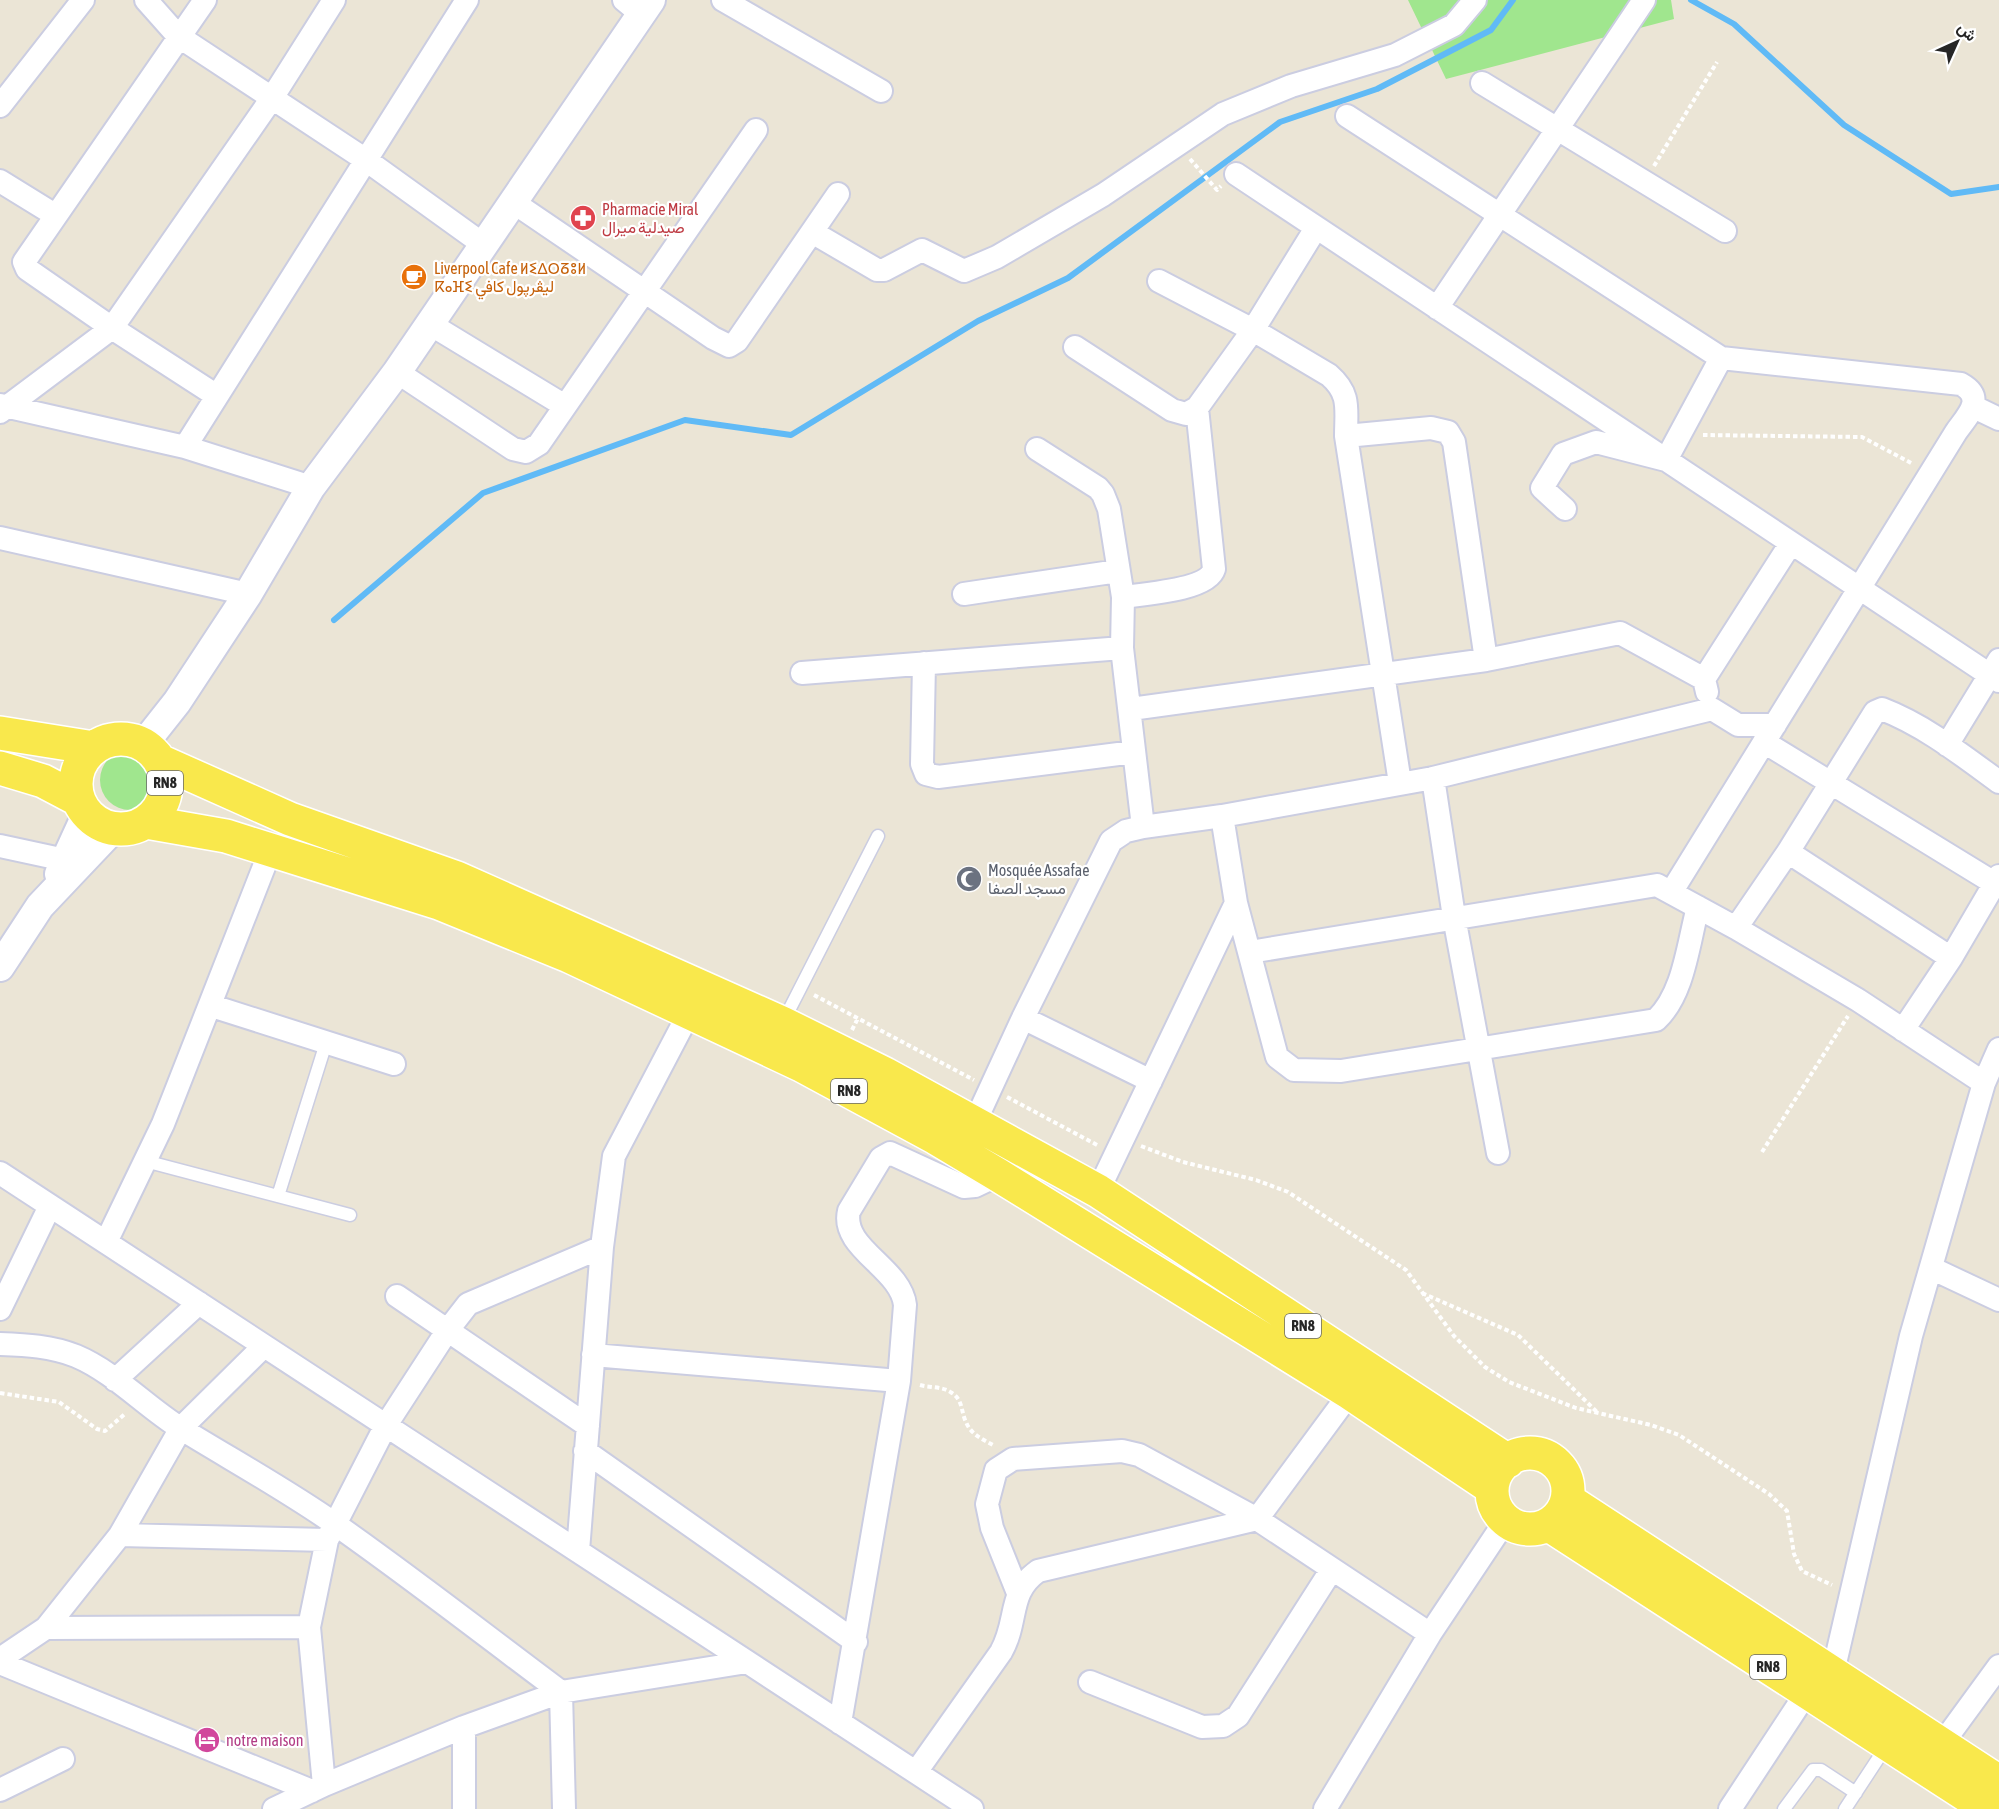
<svg xmlns="http://www.w3.org/2000/svg" width="1999" height="1809" font-family="'Asap Condensed',Vazirmatn,'Noto Sans Tifinagh',sans-serif">
  <style>
    .green { fill: #a0e68e }
    .lines { fill: none; stroke-linecap: round; stroke-linejoin: round }
    .stream { stroke: #60baf6; stroke-width: 6 }
    .service-casing { stroke: #cbcde1; stroke-width: 15 }
    .minor-casing { stroke: #cbcde1; stroke-width: 26 }
    .tertiary-casing { stroke: #cbcde1; stroke-width: 32 }
    .primary-casing { stroke: #fff; stroke-width: 36 }
    .path { stroke: #fff; stroke-width: 4; stroke-dasharray: 4.5 3; stroke-linecap: butt }
    .service { stroke: #fff; stroke-width: 12 }
    .minor { stroke: #fff; stroke-width: 22 }
    .tertiary { stroke: #fff; stroke-width: 28 }
    .primary { stroke: #f9e84c; stroke-width: 33 }
    .labels { text-anchor: middle; stroke-width: 4.5; stroke-linejoin: round; paint-order: stroke }
    .shield { fill: #fff; stroke: #676767; stroke-width: 1.5 }
    .shield-label { font-size: 15px; font-weight: bold; fill: #262626 }
    .health-label { font-size: 16px; fill: #be3a42; stroke: #fff; text-anchor: start }
    .food-label { font-size: 16px; fill: #c56008; stroke: #fff; text-anchor: start }
    .worship-label { font-size: 16px; fill: #5b616d; stroke: #fff; text-anchor: start }
    .hotel-label { font-size: 16px; fill: #b23c85; stroke: #fff; text-anchor: start }
  </style>
  <rect width="100%" height="100%" fill="#ebe5d6"/>
  <path class="green" d="M1408,0H1671L1674,19L1446,79Z
    M100 780a30 30 0 1 1 60 0a30 30 0 1 1-60 0Z"/>
  <g class="lines">
    <path class="stream" d="M1691,0L1734,24L1844,125L1951,194L1999,187
      M334,620L483,493L685,420L791,435L978,321L1068,278L1280,122L1377,89L1491,30L1513,0"/>
    <g class="service-casing">
      <path id="service" d="M783,1022L878,836
        M145,1161L350,1215
        M278,1196L326,1043
        M1784,1809L1813,1770H1821L1856,1793
        M1845,1809L1887,1745"/>
    </g>
    <g class="minor-casing">
      <path id="minor" d="M146,0L178,36L366,160L484,245
        M205,0L24,262L27,269L112,328L272,98L334,0
        M624,0L641,14
        M723,0L881,91
        M1482,83L1725,231
        M0,106L83,0
        M1347,116L1721,358L1961,384C1986,398 1968,415 1956,432L1672,891
        M1236,174L1999,681
        M0,181L55,215
        M513,202L713,338L729,346L737,341L838,194
        M812,232L877,270H884L922,250L964,271L997,257L1103,195L1223,114L1291,86L1395,55L1454,25L1475,0
        M1159,281L1253,330L1329,375C1351,394 1346,409 1346,436
        M1437,308L1644,0
        M430,324L565,406
        M1075,347L1172,410L1186,414L1197,408L1253,330L1316,228
        M397,372L513,449L526,452L539,444L756,130
        M0,405L185,447L311,487
        M1974,407L1999,419
        M0,412L112,328L217,396
        M185,447L467,0
        M1037,449L1098,488L1103,494L1109,509L1123,597L1122,648L1143,827
        M1565,509L1542,488L1563,454L1596,442L1666,460L1721,358
        M0,538L248,594
        M964,594L1118,571
        M1123,597C1144,594 1208,590 1214,569L1197,408
        M924,663L922,764L926,774L938,777L1134,752
        M802,673L1122,648
        M1707,692L1704,679L1791,543
        M1131,709L1486,660L1620,633L1704,679
        M1764,742L1999,886
        M1947,745L1999,660
        M1433,778L1454,917L1498,1153
        M1400,783L1346,436L1431,428L1448,432L1454,442L1486,660
        M1222,816L1236,903L1277,1057L1294,1070L1341,1071L1656,1020C1684,994 1688,944 1698,907
        M0,846L65,860
        M1788,852L1951,958
        M1250,952L1657,885L1736,928
        M212,1006L394,1064
        M1023,1018L1151,1081
        M1903,1030L1951,958L1999,876
        M1984,1083L1858,1000L1736,928L1788,852L1875,712L1882,709C1924,725 1962,755 1999,782
        M975,1122L1023,1018L1111,841L1126,831L1143,827L1222,816L1433,778L1712,709L1738,725H1775
        M0,1173L972,1809
        M1098,1191L1236,903
        M106,1242L163,1124L271,849
        M1931,1268L1999,1300
        M397,1296L588,1426
        M0,1309L50,1206
        M0,1344C26,1345 51,1346 76,1356C114,1372 145,1406 180,1428C232,1460 285,1489 335,1524C412,1578 486,1636 561,1692L564,1809
        M593,1355L899,1381
        M115,1380L199,1303
        M585,1451L856,1642
        M120,1535L327,1540
        M578,1551L602,1247L614,1156L689,1013
        M1018,1593L992,1528L987,1504L996,1470L1013,1459L1122,1451L1139,1455L1257,1519L1430,1634
        M46,1628L309,1627
        M0,1659L46,1628L120,1535L181,1428L264,1346
        M0,1663L312,1791
        M1833,1672L1911,1336L1984,1083L1999,1049
        M1090,1682L1202,1727L1223,1726L1238,1716L1332,1569
        M840,1723L899,1381L905,1305C901,1268 840,1248 849,1211L881,1158L890,1153L964,1187L975,1186L998,1175
        M464,1727V1809
        M1942,1744L1999,1666
        M916,1772L1001,1652C1019,1620 1007,1593 1038,1571L1257,1519L1350,1393
        M324,1785L309,1627L327,1540L386,1425L447,1331L468,1304L602,1247
        M0,1790L63,1759
        M274,1809L324,1785L464,1727L561,1692L747,1662
        M1325,1809L1430,1634L1506,1520
        M1730,1809L1807,1692"/>
    </g>
    <g class="tertiary-casing">
      <path id="tertiary" d="M143,745L177,702L248,594L311,487L397,372L651,0
        M59,874L87,813
        M0,967L40,906L113,829"/>
    </g>
    <g class="primary-casing">
      <path id="primary" d="M0,733L94,748
        M76 784a45 45 0 1 1 90 0a45 45 0 1 1-90 0Z
        M160,761L290,819L457,878L782,1023L885,1074L1098,1191L1508,1461
        M0,768L43,781L79,800
        M146,822L226,836L439,903L569,956L801,1065L936,1138L998,1175L1350,1393L1492,1488
        M1492 1491a38 38 0 1 1 76 0a38 38 0 1 1-76 0Z
        M1568,1500L1999,1782
        M1549,1525L1988,1809"/>
    </g>
    <path class="path" d="M1190,159L1217,190L1221,186
      M1654,166L1717,62
      M1703,435L1862,437L1913,464
      M814,995L974,1080
      M852,1030L858,1018
      M1007,1097L1099,1146
      M1141,1146L1183,1162L1256,1180L1288,1192L1406,1270L1454,1336L1485,1367L1509,1382L1576,1408L1651,1425L1679,1435L1769,1494L1787,1511L1794,1554L1802,1571L1832,1585
      M1762,1152L1848,1016
      M1422,1293L1518,1335L1598,1413
      M920,1385C931,1388 942,1386 952,1393C963,1400 961,1412 966,1422C971,1435 984,1440 995,1446
      M0,1393L59,1402L97,1429L105,1431L126,1413"/>
    <use href="#service" class="service"/>
    <use href="#minor" class="minor"/>
    <use href="#tertiary" class="tertiary"/>
    <use href="#primary" class="primary"/>
  </g>
  <defs>
    <g id="pharmacy-disc" transform="scale(1.35)"><circle r="9.5" fill="#e0444e" stroke="#fff"/><path d="M-2-6h4v4h4v4h-4v4h-4v-4h-4v-4h4Z" fill="#fff"/></g>
    <g id="cafe-disc" transform="scale(1.35)"><circle r="9.5" fill="#e8710a" stroke="#fff"/><path d="M-5.5-4.5H6V0H3Q3 3.5 0 3.5H-2.5Q-5.5 3.5-5.5 0ZM3-3.2v2h1.7v-2ZM-6 4.5H4V6H-6Z" fill="#fff"/></g>
    <g id="mosque-disc" transform="scale(1.35)"><circle r="9.5" fill="#6b7280" stroke="#fff"/><path d="M3.5-4.9A6 6 0 1 0 3.5 4.9A5 5 0 1 1 3.5-4.9Z" fill="#fff"/></g>
    <g id="hotel-disc" transform="scale(1.35)"><circle r="9.5" fill="#d1479c" stroke="#fff"/><path d="M-6-4.5h1.5V1H6V5H4.5V3h-9V5H-6ZM-4 0a1.8 1.8 0 1 1 3.6 0ZM.5 0V-2.5h3Q6-2.5 6 0Z" fill="#fff"/></g>
  </defs>
  <g fill-rule="evenodd">
    <use href="#pharmacy-disc" x="583" y="218"/>
    <use href="#cafe-disc" x="414" y="277"/>
    <use href="#mosque-disc" x="969" y="879"/>
    <use href="#hotel-disc" x="207" y="1740"/>
  </g>
  <g class="labels">
    <g class="shield">
      <rect x="147" y="771" width="36" height="24" rx="4.5"/>
      <rect x="831" y="1079" width="36" height="24" rx="4.5"/>
      <rect x="1285" y="1314" width="36" height="24" rx="4.5"/>
      <rect x="1750" y="1655" width="36" height="24" rx="4.5"/>
    </g>
    <g class="shield-label">
      <text x="165" y="788">RN8</text>
      <text x="849" y="1096">RN8</text>
      <text x="1303" y="1331">RN8</text>
      <text x="1768" y="1672">RN8</text>
    </g>
    <g class="health-label">
      <text x="602" y="215">Pharmacie Miral<tspan x="602" dy="18">صيدلية ميرال</tspan></text>
    </g>
    <g class="food-label">
      <text x="434" y="274">Liverpool Cafe ⵍⵉⵠⵔⵒⵓⵍ<tspan x="434" dy="18">ⴽⴰⴼⵉ ليڤرپول كافي</tspan></text>
    </g>
    <g class="worship-label">
      <text x="988" y="876">Mosquée Assafae<tspan x="988" dy="18">مسجد الصفا</tspan></text>
    </g>
    <g class="hotel-label">
      <text x="226" y="1746">notre maison</text>
    </g>
  </g>
  <g transform="translate(1957 42) rotate(45)" stroke="#ffffff" stroke-width="4.5" paint-order="stroke">
  <path d="M0-4.5L10 22L0 15L-10 22Z" fill="#262626"/>
  <text y="-9" font-size="16" font-weight="bold" text-anchor="middle" fill="#262626">ش</text>
  </g>
</svg>
